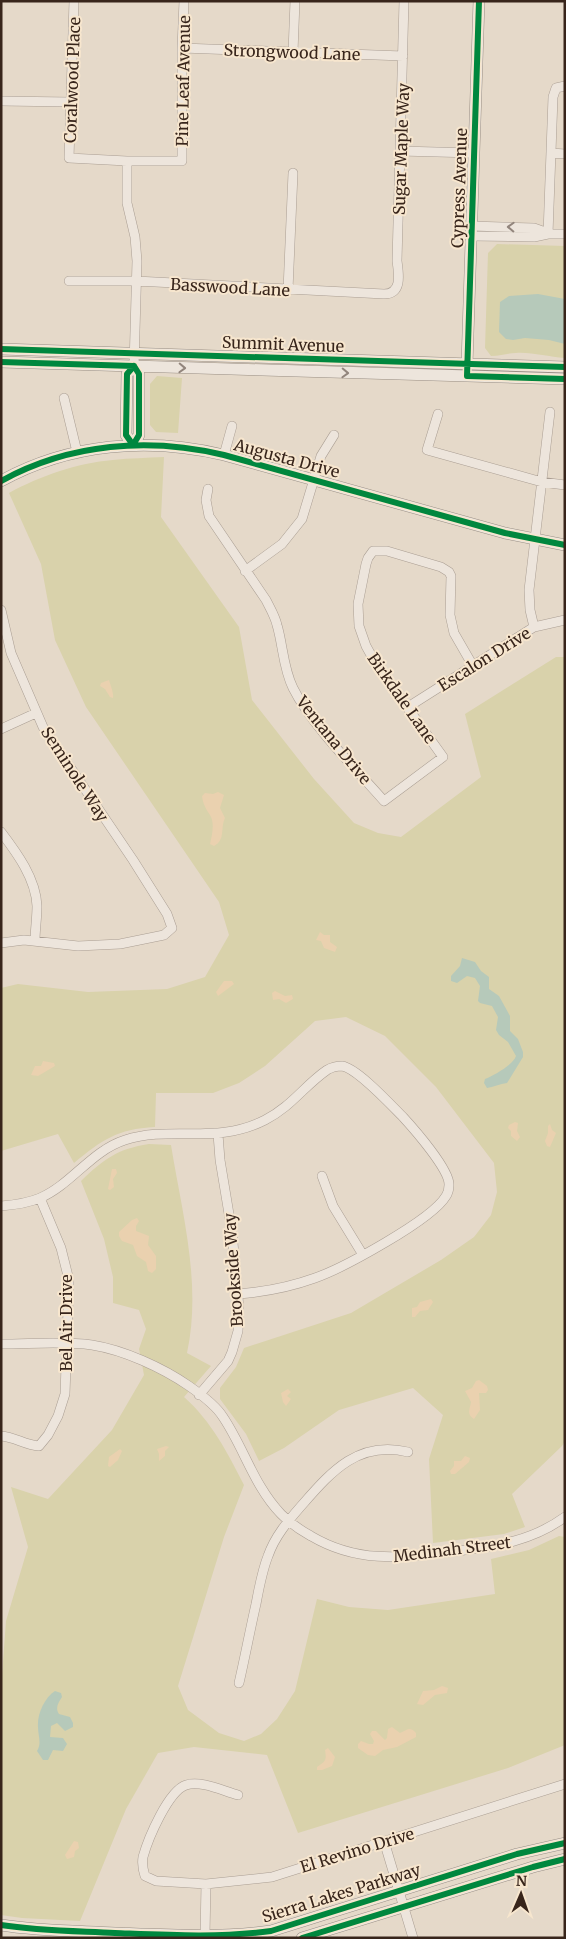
<svg xmlns="http://www.w3.org/2000/svg" width="566" height="1939" font-family="Merriweather,serif">
  <style>
    .green { fill: #d9d2ab }
    .sand { fill: #ead1af }
    .water { fill: #b6c9ba }
    .lines { fill: none; stroke-linecap: round; stroke-linejoin: round }
    .street-casing { stroke: #aa9e93; stroke-width: 10 }
    .secondary-casing { stroke: #998e83; stroke-width: 12 }
    .street { stroke: #ede5dc; stroke-width: 9 }
    .secondary { stroke: #ede5dc; stroke-width: 11 }
    .cycleway-casing { stroke: #f7e6ce; stroke-width: 9 }
    .cycleway { stroke: #00873e; stroke-width: 6 }
    .oneway { stroke: #92857c }
    .labels { text-anchor: middle; stroke-width: 4; stroke-linejoin: round; paint-order: stroke }
    .street-label { font-size: 16px; fill: #38251b; stroke: #f7e6ce }
  </style>
  <rect width="100%" height="100%" fill="#e5d9c9"/>
  <path class="green" d="M497,244L565,246V358C548,357 532,352 516,353C508,353 501,356 491,356L485,348L488,253Z
    M157,376L182,378L178,433L156,432L150,425V384Z
    M164,457L161,517L239,627L252,700L314,779L354,823L378,833L401,837L481,777L465,714L556,657H565V1441L562,1446L512,1494L525,1527L504,1534L433,1543L429,1459L443,1415L413,1388L339,1410L284,1448L259,1461L246,1434L220,1399V1388L236,1367L244,1348L351,1313L441,1260L474,1237L491,1215L497,1192L494,1163L436,1087L385,1036L346,1017L315,1021L265,1066L239,1083L213,1093H156L155,1127C117,1129 102,1140 74,1163L58,1134L1,1151V988L18,984L88,992L167,989L205,977L229,935L219,902L86,707L55,640L41,564L9,493C40,476 77,463 113,460C130,458 147,458 164,457Z
    M149,1144L171,1145C182,1213 202,1284 187,1353L211,1366L184,1397C212,1422 227,1452 244,1485L224,1537L178,1686L188,1710L219,1733L244,1741L261,1734L277,1719L295,1691L317,1599L349,1607L388,1610L495,1594L491,1559L529,1550L559,1536L565,1537V1745L508,1768L298,1833L267,1755L194,1747L158,1753L126,1809L80,1921L22,1918L1,1915V1689L6,1621L28,1547L11,1487L48,1499L112,1430L144,1375L139,1349L146,1329L139,1310L113,1303V1277L104,1239L81,1181C104,1159 117,1149 149,1144Z"/>
  <path class="sand" d="M109,680C110,684 114,693 113,698L110,697L105,689L100,686L101,683Z
    M218,792L224,795L220,808L225,818C220,828 226,840 214,846L210,844C212,835 215,823 210,815C206,809 203,804 202,796L205,793L213,794Z
    M320,932L324,935H330V942L337,947L335,952L324,948L321,941L316,940Z
    M224,981H232L234,984L218,996L216,992Z
    M275,991L285,996L292,995L293,999L286,1003L279,999L273,1000L272,993Z
    M43,1061L54,1063L55,1066L38,1076L31,1075L35,1066H41Z
    M515,1122L518,1123L517,1131L520,1137L517,1141L511,1136V1131L508,1128L509,1125Z
    M550,1124L552,1130L556,1133L550,1147L547,1146L545,1141L548,1133V1126Z
    M112,1169H116L117,1173L113,1179L114,1187L110,1190L108,1189Z
    M137,1218L139,1221L136,1226V1231L149,1236L148,1245L156,1256V1269L152,1273L148,1271L146,1262L137,1256L133,1245L122,1241L119,1236V1232L132,1220Z
    M431,1299L433,1302L428,1310L420,1311L415,1317H412V1308L417,1307L420,1302Z
    M479,1380L487,1386L488,1390L486,1393H479L480,1410L474,1419C466,1414 470,1409 471,1402L465,1391L472,1388L476,1381Z
    M288,1389L291,1392L287,1396L291,1399L286,1406L283,1402L281,1393Z
    M166,1446L169,1447L165,1451V1456L159,1461V1454L157,1449Z
    M120,1449L122,1451L118,1460L110,1467L108,1466L109,1457Z
    M465,1456L470,1458L469,1462L455,1474H451L450,1471L454,1466V1461H461Z
    M442,1686L448,1688L447,1693L435,1695L423,1705L417,1704L423,1691L434,1690Z
    M392,1727L400,1733C408,1730 409,1726 416,1733V1737L397,1747L383,1750L375,1756L368,1755L358,1748V1744L361,1741L369,1744H373L374,1741L370,1734L372,1731H376L385,1740L387,1738L388,1729Z
    M328,1748L335,1757L332,1766L322,1770H317V1767C325,1761 327,1761 325,1750Z
    M74,1841L78,1842L79,1848L75,1851L74,1857L67,1859L65,1855Z"/>
  <path class="water" d="M538,294L565,299V344L549,340L525,338L513,340L506,339L499,332L500,302L509,296Z
    M462,958L475,962L481,971L489,977V989L499,996L510,1016V1031L518,1039L523,1052V1057L507,1083C500,1084 493,1087 487,1088L484,1083L485,1079C494,1075 513,1065 516,1056L508,1042L499,1035L496,1030L498,1017L492,1006L480,1003L478,1001L480,986L475,978L467,976L457,983L451,981V976L460,966Z
    M55,1691L61,1693L62,1697C58,1703 55,1708 59,1714L70,1717L73,1723V1727L65,1731L57,1723L51,1726L50,1737L63,1738L67,1744L63,1751L53,1750L48,1760H43L37,1751C42,1743 38,1736 38,1727C37,1715 44,1698 55,1691Z"/>
  <g class="lines">
    <g class="street-casing">
      <path id="street" d="M74,1L69,158L127,161H182V48L184,1
        M182,48L403,56
        M293,52L295,1
        M1,101L70,102
        M400,151L474,153
        M551,153L565,154
        M127,161V203L135,237L137,261L134,366
        M472,226L534,228L548,233
        M548,234L553,97L556,88L565,86
        M472,236L534,237L548,234H565
        M69,281H136L384,294C402,294 399,275 397,261L404,1
        M288,290L293,173
        M64,398L77,452
        M438,414L427,450L542,482L565,485
        M224,455L232,426
        M208,489L206,500L209,516L266,600C270,608 275,616 277,625C283,645 283,668 293,688C312,726 356,769 384,801L443,757L376,664L366,646L359,626L358,604L366,564L368,558L373,551H387L441,567L449,572L451,576L450,615L454,633L473,666
        M245,571L282,544L302,519L321,456L334,435
        M1,610L11,653L43,727L133,860L167,914L172,928L164,935L120,944L78,946L24,940L1,943
        M534,627L530,610L529,590L550,412
        M408,707L534,627L565,620
        M1,729L36,713
        M1,832C17,853 36,879 37,906C37,918 35,930 35,941
        M322,1176L333,1206L363,1255
        M1,1206C14,1205 28,1203 40,1198C72,1184 91,1151 125,1140C172,1125 216,1145 265,1120C291,1107 305,1085 327,1070C332,1067 337,1066 342,1066C357,1068 391,1105 403,1117C414,1129 450,1170 449,1185C449,1189 448,1193 446,1196C432,1220 343,1268 315,1278C290,1287 264,1292 238,1294
        M1,1344C31,1344 63,1341 92,1345C124,1350 163,1368 189,1386C199,1393 217,1407 223,1417C244,1448 254,1486 281,1514C290,1523 300,1530 311,1536C360,1565 405,1557 458,1551C497,1546 532,1541 565,1517
        M199,1395L228,1361L232,1352L238,1331L239,1308L232,1232L220,1160L218,1134
        M1,1436C15,1437 25,1445 39,1446L48,1435L58,1416L65,1394L69,1280L61,1248L40,1198
        M239,1683C245,1657 250,1630 256,1604C259,1588 262,1571 268,1556C275,1536 288,1521 302,1505C331,1472 358,1440 408,1452
        M238,1795C223,1791 201,1780 186,1785C168,1791 148,1839 143,1857C142,1863 143,1870 145,1876L156,1881L206,1884L272,1877L565,1784
        M384,1841L413,1938
        M205,1935L206,1884"/>
    </g>
    <g class="secondary-casing">
      <path id="secondary" d="M1,349L565,367
        M1,362L565,379
        M467,364L479,1
        M134,366L139,374V435L133,445L126,435L127,374Z
        M1,481C70,443 149,437 224,455L505,533L565,545
        M1,1925C39,1931 77,1931 115,1933C167,1935 219,1938 271,1931L517,1854L565,1843
        M302,1938L533,1867L565,1859"/>
    </g>
    <use href="#street" class="street"/>
    <use href="#secondary" class="secondary"/>
    <g class="cycleway-casing">
      <path id="cycleway" d="M479,1L467,376L565,379
        M1,349L565,367
        M1,362L134,366
        M134,366L139,374V435L133,445L126,435L127,374Z
        M1,481C70,443 149,437 224,455L505,533L565,545
        M1,1925C39,1931 77,1931 115,1933C167,1935 219,1938 271,1931L517,1854L565,1843
        M302,1938L533,1867L565,1859"/>
    </g>
    <use href="#cycleway" class="cycleway"/>
  </g>
  <defs><path id="oneway-chevron" d="M-2-3.5L2.5 0L-2 3.5" fill="none" stroke-width="1.6" stroke-linecap="round" stroke-linejoin="round" transform="scale(1.25)"/></defs>
  <g class="oneway">
    <use href="#oneway-chevron" transform="translate(511 227) rotate(-178)"/>
    <use href="#oneway-chevron" transform="translate(182 368) rotate(2)"/>
    <use href="#oneway-chevron" transform="translate(345 373) rotate(2)"/>
  </g>
  <g class="labels">
    <g class="street-label">
      <text transform="translate(292 52) rotate(2)" y="6">Strongwood Lane</text>
      <text transform="translate(72 80) rotate(-88)" y="6">Coralwood Place</text>
      <text transform="translate(183 81) rotate(-89)" y="6">Pine Leaf Avenue</text>
      <text transform="translate(401 149) rotate(-88)" y="6">Sugar Maple Way</text>
      <text transform="translate(459 188) rotate(-88)" y="6">Cypress Avenue</text>
      <text transform="translate(230 287) rotate(3)" y="6">Basswood Lane</text>
      <text transform="translate(283 344) rotate(2)" y="6">Summit Avenue</text>
      <text transform="translate(287 458) rotate(15)" y="6">Augusta Drive</text>
      <text transform="translate(484 659) rotate(-32)" y="6">Escalon Drive</text>
      <text transform="translate(402 698) rotate(55)" y="6">Birkdale Lane</text>
      <text transform="translate(334 740) rotate(51)" y="6">Ventana Drive</text>
      <text transform="translate(75 774) rotate(57)" y="6">Seminole Way</text>
      <text transform="translate(233 1270) rotate(-94)" y="6">Brookside Way</text>
      <text transform="translate(66 1323) rotate(-90)" y="6">Bel Air Drive</text>
      <text transform="translate(452 1549) rotate(-7)" y="6">Medinah Street</text>
      <text transform="translate(357 1850) rotate(-17)" y="6">El Revino Drive</text>
      <text transform="translate(341 1893) rotate(-17)" y="6">Sierra Lakes Parkway</text>
    </g>
  </g>
  <rect width="566" height="1939" fill="none" stroke="#38251b" stroke-width="5"/>
  <g transform="translate(521 1894) rotate(2)" stroke="#f7e6ce" stroke-width="4" paint-order="stroke">
  <path d="M0-4L9 19L0 12L-9 19Z" fill="#38251b"/>
  <text y="-8" font-size="14" font-weight="bold" text-anchor="middle" fill="#38251b">N</text>
  </g>
</svg>
